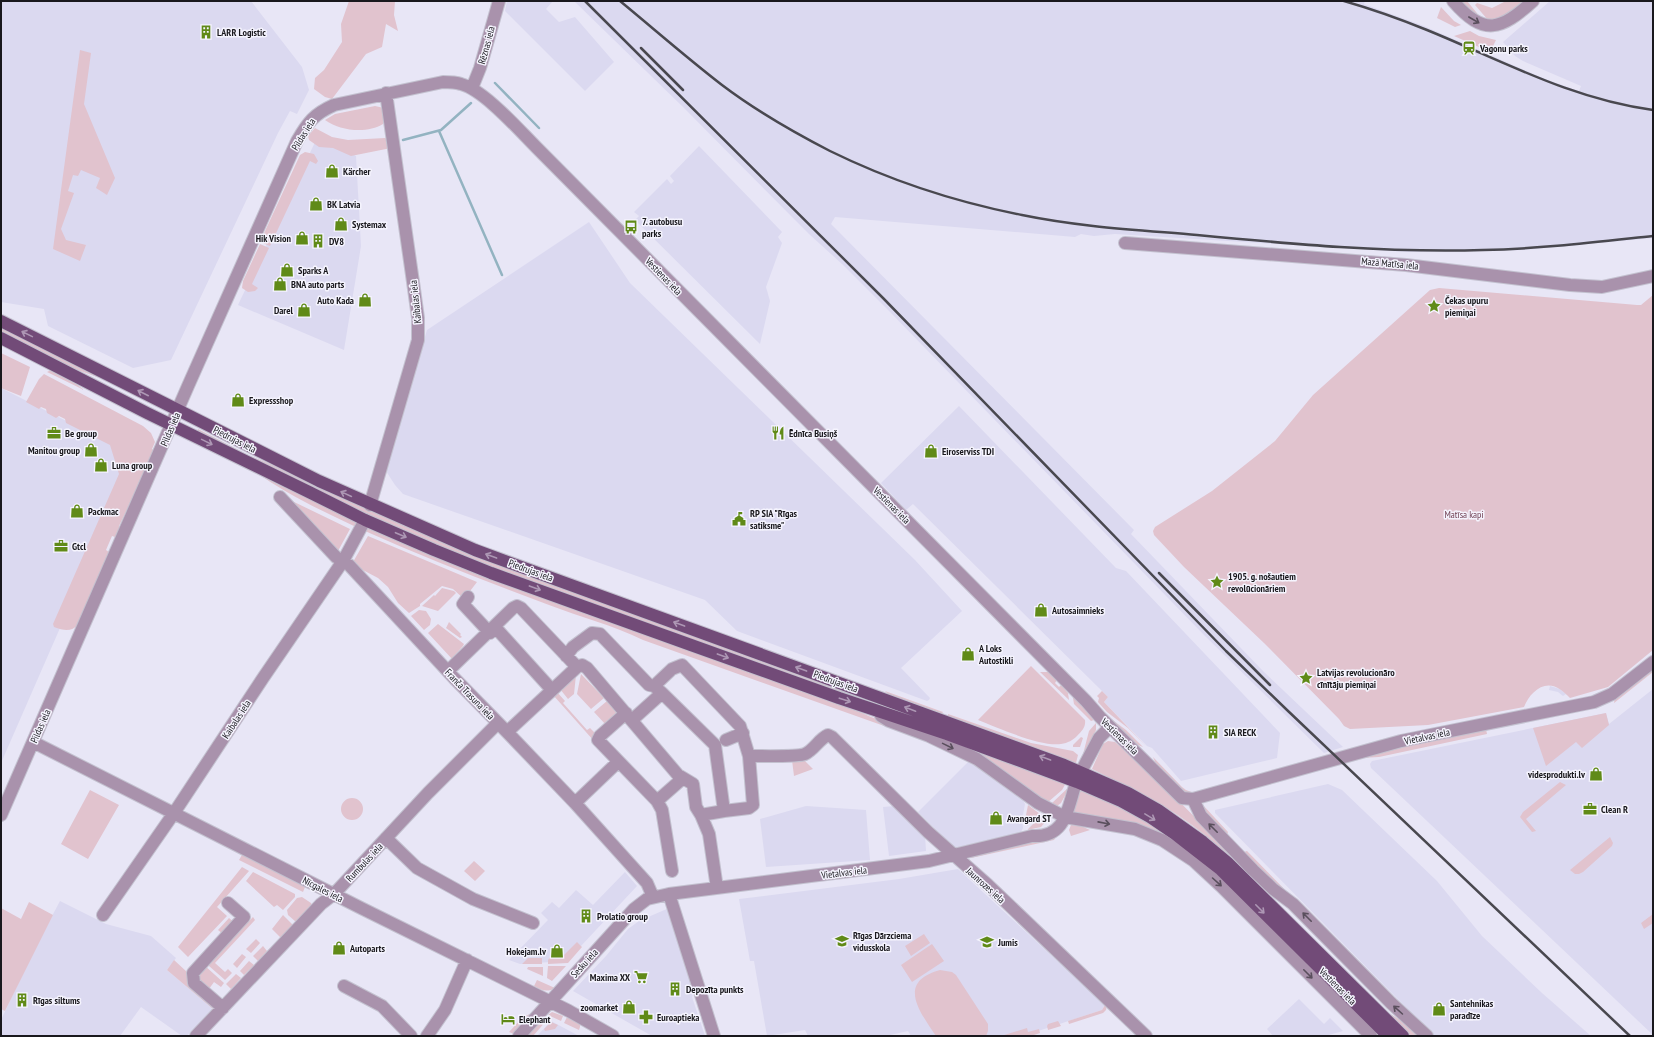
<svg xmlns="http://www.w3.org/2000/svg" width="1654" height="1037" font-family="'PT Sans Narrow',sans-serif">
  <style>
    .built { fill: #dbd9f0 }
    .green { fill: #e1c3ce }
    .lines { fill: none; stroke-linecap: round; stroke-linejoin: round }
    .stream { stroke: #93b3c1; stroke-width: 2.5 }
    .minor-casing { stroke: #c3c1cf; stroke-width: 14 }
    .major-casing { stroke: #c3c1cf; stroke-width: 14 }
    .minor { stroke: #a992ac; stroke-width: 12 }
    .major { stroke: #724b78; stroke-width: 12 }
    .rail { stroke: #49484f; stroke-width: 2.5 }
    .oneway { stroke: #5a4f5d }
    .oneway2 { stroke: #ad97b4 }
    .labels { text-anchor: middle; stroke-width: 3; stroke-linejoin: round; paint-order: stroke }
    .poi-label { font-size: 10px; font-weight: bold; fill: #19181d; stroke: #f5f4fe; text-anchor: start }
    .street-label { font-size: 10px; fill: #19181d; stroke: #f5f4fe }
    .park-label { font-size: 10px; fill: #714154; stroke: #f5f4fe }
  </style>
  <rect width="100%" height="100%" fill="#e8e6f6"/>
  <path class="built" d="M1,1H251L302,67L309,90L297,114L290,111L278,133L171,360L133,368L48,326L44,309L1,302Z
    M507,1H553L546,9L559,22L575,17L614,62L585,91L505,11Z
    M574,1H1365L1364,4L1424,26L1545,79L1579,91L1581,86L1523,61L1515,56L1503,42L1550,1H1653V238L1524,250L1408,252L1115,234L1094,236L1081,234L1075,237L835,217L831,224L1134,530L1131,534L1264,672L1343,747L1324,753L1205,636L891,313L842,264L809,234L683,107Z
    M317,138L356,156L361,246L344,350L238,305Z
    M699,146L782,232L778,237L782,243L766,287L770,301L760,344L635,220L639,216L634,212L667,179L671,184L674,181L670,176Z
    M589,222L630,283L915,560L962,611L901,668L930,698L929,700L927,701L737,631L705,600L403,494L395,485L386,471L427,330Z
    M1,388L112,444L126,477L1,763Z
    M959,406L1116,568L1126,571L1280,733L1277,758L1181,781L1152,748L1147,746L1104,702L1108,697L1099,688L913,504L906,510L881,483Z
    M1550,686L1560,689L1566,694L1563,696L1558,692L1549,690Z
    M1653,689V1035L1371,768L1370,764L1372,761L1606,713L1609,724Z
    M969,761L994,777L1023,800L1025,804L1022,820L1023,828L1021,832L954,848L918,812Z
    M1328,784L1342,790L1437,881L1482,936L1542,993L1591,1036H1434L1215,813V810Z
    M806,806L866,810L870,860L766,867L760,819Z
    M895,806L925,835L926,851L889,856L883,807Z
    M958,869L1105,1005L1102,1010L1023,1036H911L908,1031L886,1036H808L805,1030L767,1036L754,961H750L739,899L899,879Z
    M625,872L637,886L567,961L520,964L509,960L548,920L541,913L552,902L559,908L576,890L593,905Z
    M60,901L106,924L151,936L176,958L167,970L213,1009L187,1036H182L141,1007L120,1036H1V1020L34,950Z
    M669,908L696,986L692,997L705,1036H652L573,991L606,956L628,929L639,921Z
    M1299,999L1324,1024L1330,1018L1343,1031L1325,1036H1273L1267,1029Z
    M551,1021L579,1036H537Z"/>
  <path class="green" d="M349,1H395L394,15L398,31L386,24L382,47L366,54L332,99L325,97L314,89L315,78L324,70L342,42L341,24Z
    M1461,1H1467L1481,18L1477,17Z
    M1506,1H1523L1501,19L1488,20L1475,5L1477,3L1492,8Z
    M1441,7L1454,21L1461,25L1455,27L1437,18Z
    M1470,31L1479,36L1496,40L1490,52L1454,36Z
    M80,50L91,53L84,104L115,178L107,195L96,188L100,178L81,170L78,176L73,175L68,191L74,193L61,229L66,240L86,245L80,261L53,249Z
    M375,106L384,108L385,118L383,124C367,134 340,131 325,120L335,114Z
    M315,128L332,137L348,140L385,138L389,140L391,148L351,156L333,148L319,147L309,140L308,136Z
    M305,152L314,154L318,161L316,164L310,161L270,246L260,242L300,155Z
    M260,244L269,248L252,284L258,288L255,291L248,292L242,288L243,281Z
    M1439,288L1637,305H1641L1653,295V650L1608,687L1570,698C1567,695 1564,692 1561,690C1545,678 1530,692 1524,707L1428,725L1350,729L1344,726L1339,719L1264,643L1184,567L1154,535L1153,531L1155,527L1212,491L1275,441L1313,395L1430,290Z
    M1,326L150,401L149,403L103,379L69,367L1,333Z
    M1,353L30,367L21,396L1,388Z
    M51,370L70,379L84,390L47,372Z
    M44,374L143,426L151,433L155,442L152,449L155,451L119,526L120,528L115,537L112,536L106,550L109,552L108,557L79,624C71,632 65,631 54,627L53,624L119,474L110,445L66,423L65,419L59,416L56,418L47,413L46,409L41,407L39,409L26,402L39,379Z
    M198,429L250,456L907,715L860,700L526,581L450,550L365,513L197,432Z
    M253,470L357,522L356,527C320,510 286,494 253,470Z
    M290,500L350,529L338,551Z
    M370,527L844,705L871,717L917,733L887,727L643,640C613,625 580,617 549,605C487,582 426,558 365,531Z
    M368,536L477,582L464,599L453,589L442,586L420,604V606L409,613L398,603L388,587L378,578L359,568L353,562Z
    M442,588L454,591L456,593L438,611L422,606L434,595L435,596Z
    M419,610L426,611L431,619L430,625L424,630L411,616Z
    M449,622L461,634L460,635L462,637L460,638L446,628Z
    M438,624L464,644L463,646L454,656L455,657L453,660L428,633Z
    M1031,666L1085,720C1086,727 1082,731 1077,736C1073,740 1068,743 1061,744C1041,747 998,728 978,720Z
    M1653,667V672L1614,703L1615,698Z
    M1040,672H1048L1057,680L1055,683L1059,687L1061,685L1068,693L1069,700Z
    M581,674L604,698L591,709L577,694Z
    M576,675L574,694L568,699L560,689Z
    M885,691L943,712L941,715L892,696L887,693Z
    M1102,691L1108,697L1104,702L1146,746L1128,728L1107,712L1098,702L1099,698L1097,696Z
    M557,692L565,701L563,703L587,730L590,728L597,735L594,741L553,695Z
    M1072,692L1074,694L1094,720L1091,721L1074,704Z
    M607,701L618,714L606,725L594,712Z
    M1606,713L1609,725L1582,748L1576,742L1546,766L1533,728Z
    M948,714L1031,743L1073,751L1078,755L1076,763L958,722L948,718Z
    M1110,718L1126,730L1143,747L1136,744Z
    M1096,723V730L1082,758L1089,731Z
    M1486,729L1487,734L1379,757L1361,758L1388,749Z
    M1081,737L1083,738L1080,747H1073V745Z
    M951,741L1066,783L1062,790L1047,803Z
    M1108,741L1115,742L1152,774L1271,894C1248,876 1228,854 1205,835C1171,807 1131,788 1092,769L1103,744Z
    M1153,757L1182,787L1186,790L1194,793L1193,794L1183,792L1156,764Z
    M803,759L813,769L794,776L792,760Z
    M1560,782L1566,785L1526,819L1536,831L1532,832L1520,817L1523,812Z
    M1070,786L1061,803L1057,806L1051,804Z
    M1082,788L1101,796L1169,835L1380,1036H1377L1186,852L1074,815L1071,811Z
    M90,790L119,805L88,859L61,844Z
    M341 809a11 11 0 1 1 22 0a11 11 0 1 1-22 0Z
    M1202,804L1228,832L1227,835L1210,822Z
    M1028,805L1040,814L1027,826L1025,820Z
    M1044,818L1047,820L1041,827L1027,830L1038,819Z
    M1071,825L1081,826L1090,830L1071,836L1069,830Z
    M1061,829L1054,840L971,858L970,855Z
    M1610,837L1613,843L1612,846L1583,872L1579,874H1575L1570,870Z
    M1247,851L1297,902L1254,866L1244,852Z
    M242,855L305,887L303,892L239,860Z
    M474,861L485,871L475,881L464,871Z
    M242,867L249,871L217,907L227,916L188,957L178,947Z
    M253,872L295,894V897L283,910L277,905L274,907L246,881Z
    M302,897L311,903L312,905L296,922L288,915L287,910L297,898Z
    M29,902L53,915L5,1011L1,1009V908L21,919Z
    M1653,914V923L1644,929L1641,923Z
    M283,915L293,925L281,938L272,929Z
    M253,917L255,920L215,963L225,972L228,969L232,973L225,980L209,966V963Z
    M229,918L235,923L224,935L218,930Z
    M924,934L930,943L911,956L905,946Z
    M256,939L260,943L251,953L246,949Z
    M577,942L582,947L568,963L548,964V960L550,957L561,958Z
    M932,944L944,961L912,982L901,965Z
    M263,946L267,951L258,961L253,956Z
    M242,954L246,957L237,968L233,964Z
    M528,958H542V964H522Z
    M174,960L187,972L216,1007L213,1009L167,970Z
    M249,961L254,965L244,975L240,971Z
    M204,965L224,983L221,987L214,982L209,989L198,982L200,970Z
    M548,966H566L552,981L547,978Z
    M528,967H543V976L527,969Z
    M940,970L952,972L956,975L988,1024V1031L986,1036H936C920,1012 896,982 940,970Z
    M236,974L241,978L231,989L226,984Z
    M537,980L555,988C547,993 541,990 534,986Z
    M1105,1005H1107L1106,1010L1103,1013L1069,1024L1068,1021L1102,1010Z
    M552,1012L563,1016L561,1021L548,1015Z
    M1387,1012L1407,1024L1420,1036H1409L1386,1013Z
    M532,1013L514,1034L509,1032L523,1017Z
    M567,1017L580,1024V1027L579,1030L564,1023Z
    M542,1018L547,1020L533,1036H525Z
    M1058,1021L1061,1026L1048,1030L1047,1026L1048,1024Z
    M551,1022L558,1025L555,1029L545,1031L544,1029Z
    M1027,1028L1028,1032L1039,1029L1040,1033L1031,1036H1001Z"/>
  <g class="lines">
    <path class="stream" d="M495,83L539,128
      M439,131L502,275
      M403,140L441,130L471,103"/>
    <g class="minor-casing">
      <path id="minor" d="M1453,1C1484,37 1501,30 1533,1
        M472,88L480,68L499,1
        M1125,243L1406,265L1570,285L1602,287L1653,276
        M280,497L336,557L349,565L454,678L507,732L575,803L647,883L653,897
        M370,505L418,340V318L414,289L386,93
        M468,597L463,604L490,633
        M495,627L552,690
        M566,656L573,647L592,633L600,634L649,685L654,686L662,693L715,745L724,811L701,815L709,834L717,888
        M448,671L513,608L517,606L521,608L577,667L582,665L587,668L678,775L693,784L696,807L701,815
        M654,686L672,669L682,665L740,726L749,756L753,805L749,808L724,811
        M626,713L600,736L598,740L657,801L662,810L672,871
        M881,716L889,721L929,736L977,759L1038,803L1065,817L1135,829L1162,840L1194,861L1221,886L1371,1036
        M632,720L662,693
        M507,732L577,667
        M726,740L743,733
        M33,742L361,908L569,1011L613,1036
        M749,756C759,756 798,757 805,754C814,750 819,739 828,735L832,737L928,832L988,885L1146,1036
        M1084,766L1099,738L1110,727
        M1193,799L1201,816L1253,870L1273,889L1293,904L1391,1003L1427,1036
        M657,801L682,779
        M575,803L618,762
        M1,815L188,386L297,141C308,122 314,114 334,105L443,82C449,82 455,82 461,84C484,90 519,130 536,147L1086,701L1100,717L1182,798L1193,799L1401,741L1594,702L1612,694L1653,662
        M386,838L417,868L473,899L533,923
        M669,894L714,1036
        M103,915L174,813L263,678L343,561L365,520
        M344,986L382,1006L411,1036
        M223,1008L194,983L193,973L244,917L228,903
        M196,1036L321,904L334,894L428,793L498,723
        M427,1036L445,1010L467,960
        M519,1036L634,909L647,899L669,894L929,861L1032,836C1065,838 1067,811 1075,786"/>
    </g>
    <g class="major-casing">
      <path id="major" d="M1,321L319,481L475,550L1064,765L1128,793L1158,810L1203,842L1227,862L1403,1036
        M1,338L147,413L311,493L365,520L434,550L491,573L691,645L839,698L947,734L1077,782L1121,801L1150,817L1175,834L1220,869L1388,1036"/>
    </g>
    <use href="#minor" class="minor"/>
    <use href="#major" class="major"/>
    <path class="rail" d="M585,1L883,298L1226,651L1287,710L1630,1036
      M620,1C654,29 687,58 722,85C755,110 793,132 830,151C891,181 956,202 1022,215C1080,227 1139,230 1197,235C1292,244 1388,253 1483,250C1540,249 1597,242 1653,236
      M1344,1C1372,9 1400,19 1427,30C1503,61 1571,99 1653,110
      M641,48L683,90
      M1159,573L1270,685"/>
  </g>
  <defs><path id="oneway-shaft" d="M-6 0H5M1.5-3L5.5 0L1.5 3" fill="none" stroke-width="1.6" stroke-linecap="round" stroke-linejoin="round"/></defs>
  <g class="oneway">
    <use href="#oneway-shaft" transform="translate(1474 20) rotate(30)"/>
    <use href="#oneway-shaft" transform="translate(948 746) rotate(26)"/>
    <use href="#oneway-shaft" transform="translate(1104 823) rotate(11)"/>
    <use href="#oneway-shaft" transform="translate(1213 828) rotate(-135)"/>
    <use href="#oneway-shaft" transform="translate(1217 882) rotate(42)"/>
    <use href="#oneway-shaft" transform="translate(1307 917) rotate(-135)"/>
    <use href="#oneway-shaft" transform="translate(1308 974) rotate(45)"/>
    <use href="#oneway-shaft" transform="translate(1398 1010) rotate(-138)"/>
  </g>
  <g class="oneway2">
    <use href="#oneway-shaft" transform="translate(27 334) rotate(-154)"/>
    <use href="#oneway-shaft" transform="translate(143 393) rotate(-153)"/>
    <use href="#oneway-shaft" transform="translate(207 442) rotate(26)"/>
    <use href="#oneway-shaft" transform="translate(346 494) rotate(-155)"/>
    <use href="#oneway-shaft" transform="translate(401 535) rotate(23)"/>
    <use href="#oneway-shaft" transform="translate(491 556) rotate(-160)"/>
    <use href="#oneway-shaft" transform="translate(535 588) rotate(20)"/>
    <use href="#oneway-shaft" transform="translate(679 624) rotate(-160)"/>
    <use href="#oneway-shaft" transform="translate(723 656) rotate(20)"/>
    <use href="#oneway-shaft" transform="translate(801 669) rotate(-160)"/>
    <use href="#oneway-shaft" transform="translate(845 700) rotate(18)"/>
    <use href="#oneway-shaft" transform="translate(910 709) rotate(-159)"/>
    <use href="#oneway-shaft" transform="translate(1045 758) rotate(-160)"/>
    <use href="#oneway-shaft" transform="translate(1150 817) rotate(31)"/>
    <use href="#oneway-shaft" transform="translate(1260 909) rotate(45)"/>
  </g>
  <defs>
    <g id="building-bare" transform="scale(1.08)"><path d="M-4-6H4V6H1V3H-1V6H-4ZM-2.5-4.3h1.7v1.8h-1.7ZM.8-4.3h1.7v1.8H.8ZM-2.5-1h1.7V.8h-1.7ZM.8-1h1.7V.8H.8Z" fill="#608a17" stroke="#f5f4fe" stroke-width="2.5" paint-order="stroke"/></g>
    <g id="station-bare" transform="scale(1.08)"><path d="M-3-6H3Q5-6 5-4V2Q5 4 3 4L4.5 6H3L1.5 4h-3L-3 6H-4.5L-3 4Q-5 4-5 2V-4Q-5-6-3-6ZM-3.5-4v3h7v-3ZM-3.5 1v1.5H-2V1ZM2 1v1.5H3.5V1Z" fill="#608a17" stroke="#f5f4fe" stroke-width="2.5" paint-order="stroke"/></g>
    <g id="shop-bare" transform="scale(1.08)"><path d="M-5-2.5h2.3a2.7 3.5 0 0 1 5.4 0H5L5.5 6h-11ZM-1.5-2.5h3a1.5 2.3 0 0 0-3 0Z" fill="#608a17" stroke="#f5f4fe" stroke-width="2.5" paint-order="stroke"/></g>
    <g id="bus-bare" transform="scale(1.08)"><path d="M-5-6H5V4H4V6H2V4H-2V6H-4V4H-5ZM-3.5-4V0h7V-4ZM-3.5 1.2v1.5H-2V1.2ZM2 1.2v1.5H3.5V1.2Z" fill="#608a17" stroke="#f5f4fe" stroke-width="2.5" paint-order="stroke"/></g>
    <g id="sight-bare" transform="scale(1.08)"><path d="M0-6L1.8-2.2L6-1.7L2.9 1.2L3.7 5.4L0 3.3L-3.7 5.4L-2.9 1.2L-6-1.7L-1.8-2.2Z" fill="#608a17" stroke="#f5f4fe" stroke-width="2.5" paint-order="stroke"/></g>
    <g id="office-bare" transform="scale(1.08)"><path d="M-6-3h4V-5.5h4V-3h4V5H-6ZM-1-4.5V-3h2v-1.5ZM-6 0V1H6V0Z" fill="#608a17" stroke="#f5f4fe" stroke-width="2.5" paint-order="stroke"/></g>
    <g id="restaurant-bare" transform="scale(1.08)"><path d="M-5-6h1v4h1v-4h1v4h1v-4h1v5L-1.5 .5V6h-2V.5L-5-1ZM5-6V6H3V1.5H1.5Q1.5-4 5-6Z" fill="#608a17" stroke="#f5f4fe" stroke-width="2.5" paint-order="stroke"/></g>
    <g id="civic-bare" transform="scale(1.08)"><path d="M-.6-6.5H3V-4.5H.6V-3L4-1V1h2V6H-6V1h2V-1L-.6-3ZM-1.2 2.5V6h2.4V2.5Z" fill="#608a17" stroke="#f5f4fe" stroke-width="2.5" paint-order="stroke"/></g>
    <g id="school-bare" transform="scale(1.08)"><path d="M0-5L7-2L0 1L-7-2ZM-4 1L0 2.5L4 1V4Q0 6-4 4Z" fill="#608a17" stroke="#f5f4fe" stroke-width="2.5" paint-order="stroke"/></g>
    <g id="supermarket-bare" transform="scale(1.08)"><path d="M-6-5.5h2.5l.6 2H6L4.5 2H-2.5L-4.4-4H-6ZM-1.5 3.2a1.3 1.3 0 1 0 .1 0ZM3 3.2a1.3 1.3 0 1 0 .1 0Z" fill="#608a17" stroke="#f5f4fe" stroke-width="2.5" paint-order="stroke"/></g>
    <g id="pharmacy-bare" transform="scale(1.08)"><path d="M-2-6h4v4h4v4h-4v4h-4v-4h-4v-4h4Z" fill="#608a17" stroke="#f5f4fe" stroke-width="2.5" paint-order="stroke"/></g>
    <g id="hotel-bare" transform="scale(1.08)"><path d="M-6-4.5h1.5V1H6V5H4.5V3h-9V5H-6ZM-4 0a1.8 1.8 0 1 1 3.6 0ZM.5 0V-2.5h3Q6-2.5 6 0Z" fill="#608a17" stroke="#f5f4fe" stroke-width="2.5" paint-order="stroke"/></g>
  </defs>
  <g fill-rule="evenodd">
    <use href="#building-bare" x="206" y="32"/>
    <use href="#station-bare" x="1469" y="48"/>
    <use href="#shop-bare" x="332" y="171"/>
    <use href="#shop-bare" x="316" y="204"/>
    <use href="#shop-bare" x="341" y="224"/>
    <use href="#bus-bare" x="631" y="227"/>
    <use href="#shop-bare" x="302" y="238"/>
    <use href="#building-bare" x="318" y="241"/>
    <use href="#shop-bare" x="287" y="270"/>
    <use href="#shop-bare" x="280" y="284"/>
    <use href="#shop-bare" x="365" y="300"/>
    <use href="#sight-bare" x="1434" y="306"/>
    <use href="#shop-bare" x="304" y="310"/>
    <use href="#shop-bare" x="238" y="400"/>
    <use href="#office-bare" x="54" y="433"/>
    <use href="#restaurant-bare" x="778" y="433"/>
    <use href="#shop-bare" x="91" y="450"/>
    <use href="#shop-bare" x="931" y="451"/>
    <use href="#shop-bare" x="101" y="465"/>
    <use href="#shop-bare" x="77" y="511"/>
    <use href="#civic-bare" x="739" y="519"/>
    <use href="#office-bare" x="61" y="546"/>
    <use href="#sight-bare" x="1217" y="582"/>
    <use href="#shop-bare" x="1041" y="610"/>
    <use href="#shop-bare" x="968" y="654"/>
    <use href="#sight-bare" x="1306" y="678"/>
    <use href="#building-bare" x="1213" y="732"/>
    <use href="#shop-bare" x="1596" y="774"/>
    <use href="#office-bare" x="1590" y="809"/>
    <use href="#shop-bare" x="996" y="818"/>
    <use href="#building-bare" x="586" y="916"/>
    <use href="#school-bare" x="842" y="941"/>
    <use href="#school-bare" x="987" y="942"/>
    <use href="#shop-bare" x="339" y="948"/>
    <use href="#shop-bare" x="557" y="951"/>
    <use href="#supermarket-bare" x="641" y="977"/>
    <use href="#building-bare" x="675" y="989"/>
    <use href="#building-bare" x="22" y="1000"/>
    <use href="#shop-bare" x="629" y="1007"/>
    <use href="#shop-bare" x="1439" y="1009"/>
    <use href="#pharmacy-bare" x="646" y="1017"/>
    <use href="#hotel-bare" x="508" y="1019"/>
  </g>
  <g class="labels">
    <g class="poi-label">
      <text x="217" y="36">LARR Logistic</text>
      <text x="1480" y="52">Vagonu parks</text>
      <text x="343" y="175">Kärcher</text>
      <text x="327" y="208">BK Latvia</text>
      <text x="642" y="225">7. autobusu<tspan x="642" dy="12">parks</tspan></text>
      <text x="352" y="228">Systemax</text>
      <text x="291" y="242" text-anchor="end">Hik Vision</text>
      <text x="329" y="245">DV8</text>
      <text x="298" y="274">Sparks A</text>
      <text x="291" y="288">BNA auto parts</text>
      <text x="354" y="304" text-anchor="end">Auto Kada</text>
      <text x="1445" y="304">Čekas upuru<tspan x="1445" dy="12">piemiņai</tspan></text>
      <text x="293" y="314" text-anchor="end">Darel</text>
      <text x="249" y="404">Expressshop</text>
      <text x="65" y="437">Be group</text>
      <text x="789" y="437">Ēdnīca Busiņš</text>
      <text x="80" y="454" text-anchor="end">Manitou group</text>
      <text x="942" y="455">Eiroserviss TDI</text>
      <text x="112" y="469">Luna group</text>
      <text x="88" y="515">Packmac</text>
      <text x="750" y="517">RP SIA "Rīgas<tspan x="750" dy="12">satiksme"</tspan></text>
      <text x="72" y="550">Gtcl</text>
      <text x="1228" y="580">1905. g. nošautiem<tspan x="1228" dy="12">revolūcionāriem</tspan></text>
      <text x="1052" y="614">Autosaimnieks</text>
      <text x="979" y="652">A Loks<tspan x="979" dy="12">Autostikli</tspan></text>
      <text x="1317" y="676">Latvijas revolucionāro<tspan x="1317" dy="12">cīnītāju piemiņai</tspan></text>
      <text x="1224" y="736">SIA RECK</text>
      <text x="1585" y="778" text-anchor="end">videsprodukti.lv</text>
      <text x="1601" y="813">Clean R</text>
      <text x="1007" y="822">Avangard ST</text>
      <text x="597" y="920">Prolatio group</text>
      <text x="853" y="939">Rīgas Dārzciema<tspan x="853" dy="12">vidusskola</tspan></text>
      <text x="998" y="946">Jumis</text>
      <text x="350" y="952">Autoparts</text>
      <text x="546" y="955" text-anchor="end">Hokejam.lv</text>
      <text x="630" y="981" text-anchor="end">Maxima XX</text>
      <text x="686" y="993">Depozīta punkts</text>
      <text x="33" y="1004">Rīgas siltums</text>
      <text x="1450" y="1007">Santehnikas<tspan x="1450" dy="12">paradīze</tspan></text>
      <text x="618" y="1011" text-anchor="end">zoomarket</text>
      <text x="657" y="1021">Euroaptieka</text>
      <text x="519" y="1023">Elephant</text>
    </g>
    <g class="street-label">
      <text transform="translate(486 45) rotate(-75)" y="4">Rēznas iela</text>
      <text transform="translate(303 134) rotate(-58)" y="4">Pildas iela</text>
      <text transform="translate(1390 263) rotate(5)" y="4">Mazā Matīsa iela</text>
      <text transform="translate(664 276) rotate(46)" y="4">Vestienas iela</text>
      <text transform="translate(415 302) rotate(-96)" y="4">Kaibalas iela</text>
      <text transform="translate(170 429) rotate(-67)" y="4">Pildas iela</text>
      <text transform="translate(235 439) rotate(27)" y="4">Piedrujas iela</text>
      <text transform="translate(892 505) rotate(45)" y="4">Vestienas iela</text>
      <text transform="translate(531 570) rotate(20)" y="4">Piedrujas iela</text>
      <text transform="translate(836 681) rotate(20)" y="4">Piedrujas iela</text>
      <text transform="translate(470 694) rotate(46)" y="4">Franča Trasuna iela</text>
      <text transform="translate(236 719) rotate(-57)" y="4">Kaibalas iela</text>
      <text transform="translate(40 726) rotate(-66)" y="4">Pildas iela</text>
      <text transform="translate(1120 736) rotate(44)" y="4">Vestienas iela</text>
      <text transform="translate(1427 736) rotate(-12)" y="4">Vietalvas iela</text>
      <text transform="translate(364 862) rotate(-47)" y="4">Rumbulas iela</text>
      <text transform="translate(844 872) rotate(-7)" y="4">Vietalvas iela</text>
      <text transform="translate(986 885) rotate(42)" y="4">Jaunrozes iela</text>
      <text transform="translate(323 889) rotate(27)" y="4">Nīcgales iela</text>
      <text transform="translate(584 963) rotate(-48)" y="4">Sesku iela</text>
      <text transform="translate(1338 986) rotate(45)" y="4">Vestienas iela</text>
    </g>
    <g class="park-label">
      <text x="1464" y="518">Matīsa kapi</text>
    </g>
  </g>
  <rect width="1654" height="1037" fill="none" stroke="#19181d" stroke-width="4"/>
</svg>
